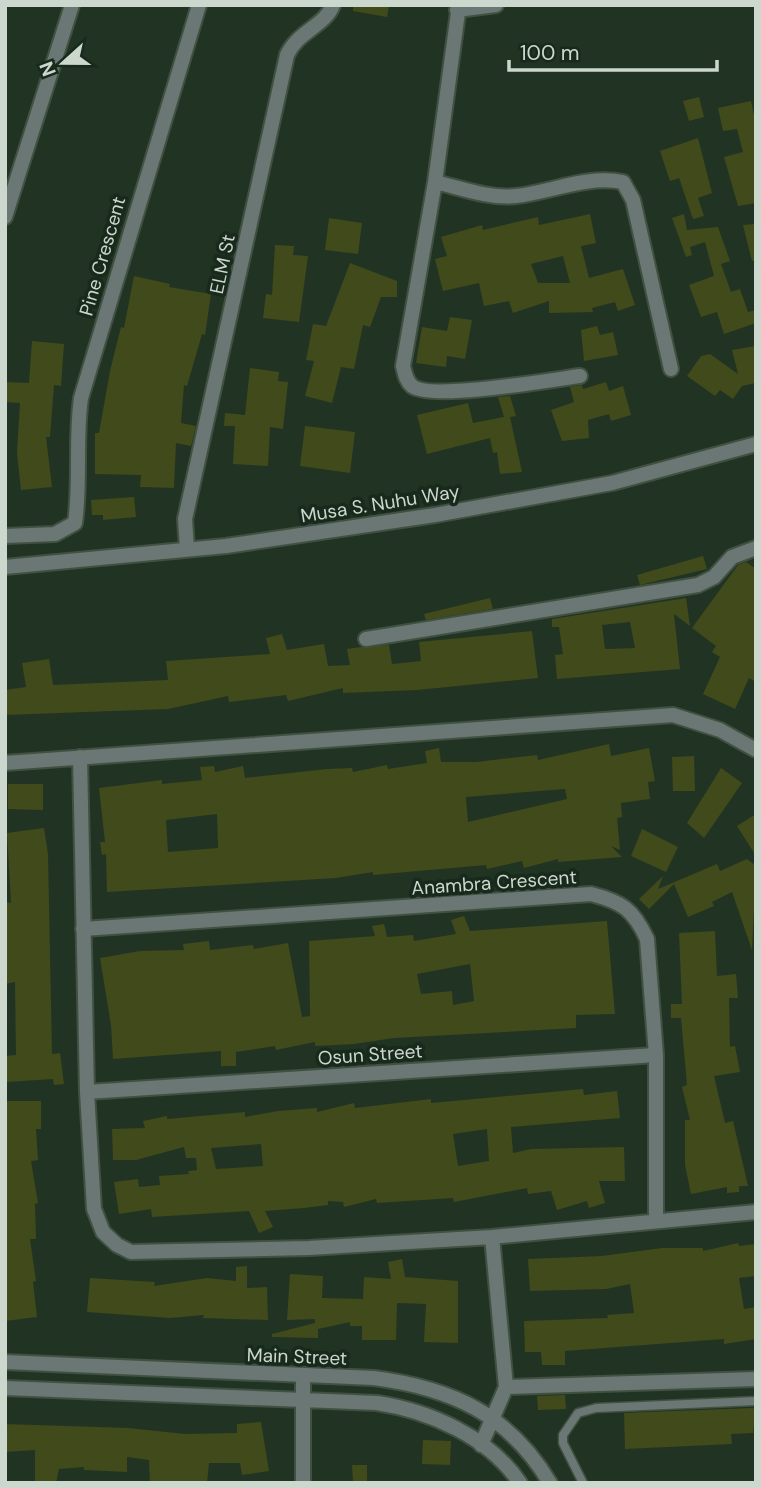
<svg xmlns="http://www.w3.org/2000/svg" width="761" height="1488" font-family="'DM Sans',sans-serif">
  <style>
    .building { fill: #414a1a; fill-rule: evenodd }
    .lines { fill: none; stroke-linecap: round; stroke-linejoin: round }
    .service-casing { stroke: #405142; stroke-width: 11 }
    .minor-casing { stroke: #405142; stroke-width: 18 }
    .tertiary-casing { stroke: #405142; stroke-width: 18 }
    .service { stroke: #6a7774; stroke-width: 8 }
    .minor { stroke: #6a7774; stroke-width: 14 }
    .tertiary { stroke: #6a7774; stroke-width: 14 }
    .labels { text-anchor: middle; stroke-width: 7; stroke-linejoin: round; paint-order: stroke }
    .street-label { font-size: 19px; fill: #ccd7cd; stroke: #182a1b }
  </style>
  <rect width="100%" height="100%" fill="#213424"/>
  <path class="building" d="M353,5H389L387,17L353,11Z
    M699,97L704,117L689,121L683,101Z
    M751,101L756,125V203L738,206L724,157L743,152L737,129L723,131L718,108Z
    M698,138L712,193L698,198L704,216L693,219L679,178L670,181L660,151Z
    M590,214L596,243L581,246L589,278L623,269L635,305L618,311L615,302L592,308L593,312L549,313V301L513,313L509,301L484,306L479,283L443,291L435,259L447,256L441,237L482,225L483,230L538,217L539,225ZM563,256L570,283H538L531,264Z
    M684,214L687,230L718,227L730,261L721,264L731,292L740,289L748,312L756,310V323L724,334L717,312L701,317L689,285L714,276L705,242L690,247L692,255L686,257L672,218Z
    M329,218L362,223L358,254L325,250Z
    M756,224V260L752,261L743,225Z
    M275,245L294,246L293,255L308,256L299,322L263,318L266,294L272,295Z
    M350,263L397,281V297H381L370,327L363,325L354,369L341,367L332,403L305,396L314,361L306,360L313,324L326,326Z
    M134,276L170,284L169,287L211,294L205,335L202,334L187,386L184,385L181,423L196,426L191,446L176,443L174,488L140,487L141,475L95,474V433H99L110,371L121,327L124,328Z
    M450,317L472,320L465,359L447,356L446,367L416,363L422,327L447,331Z
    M597,326L600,335L613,332L618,355L584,361L581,330Z
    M32,341L64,344L61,386L54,385L50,437H46L52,487L21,490L17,453L20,403L5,402V382L29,383Z
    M756,346V383L742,386L733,399L720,390L715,396L687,376L701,356L710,354L738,374L732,350Z
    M250,368L279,372L278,381L288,382L283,429L270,427L268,466L233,464L235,426H224L225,413L245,415Z
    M606,382L609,391L623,386L631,415L611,421L609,414L588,420L589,438L562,441L551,410L574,402L570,387L582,385L583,389Z
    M510,396L516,416L510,417L522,472L500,474L497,452L493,453L490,438L427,454L417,415L468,403L473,423L504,417L498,397Z
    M305,426L355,432L350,473L300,466Z
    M134,497L136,517L103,520V515H92L91,500Z
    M703,556L707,569L640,585L637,575Z
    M746,562L756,569V682L749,678L735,709L703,694L720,657L712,652L716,646L692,628L738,565Z
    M490,598L493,609L426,620L424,614Z
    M686,598L690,626L674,614L680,669L557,679L555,655L563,654L559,627H552V619ZM630,622L635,648L605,649L602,625Z
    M532,631L538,678L417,690L343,693V688L288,701L286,695L229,702L228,696L168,709L5,715V690L26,687L22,663L49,659L53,685L168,680L166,661L270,654L266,638L282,634L287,650L324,644L328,666L350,665L347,649L361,647L389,645L392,664L421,661L419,642Z
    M609,744L611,756L649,748L655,781L648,782L650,799L621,803L622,817L617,818L620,850L611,846L622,857L558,862V859L524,868L522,861L487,869L486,865L373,875V872L336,878L107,892L106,854L102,855L100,842H105L99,788L162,780V784L202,780L200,767L214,766L215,772L243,766L245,778L327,769L352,768L353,772L387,765L388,769L427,763L425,751L439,748L441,762H476L537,755L538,760ZM565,789L567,799L468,822L466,797ZM217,814L218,848L168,852L166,820Z
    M694,756L695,791H673L672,757Z
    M721,768L742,783L704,838L687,823Z
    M8,784H43V810L8,809Z
    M756,814V856L737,826Z
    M44,828L48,854L52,1054L60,1053L64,1084L54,1085L53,1079L6,1082L5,1072V1056L16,1055L15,982L5,984V902L11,903L7,833Z
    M642,829L678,847L666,872L631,856Z
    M747,859L756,866L752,950L732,892L712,902L714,906L688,917L674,884L649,909L639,899L663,876L658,889L717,864L720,871Z
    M464,916L470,931L607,921L615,1014L576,1015V1028L394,1038L354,1044L315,1046V1042L276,1050L275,1046L236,1052V1066H221V1051L113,1059L111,1025L100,958L140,951L184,950L183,944L209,941L210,950L253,945L254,949L288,943L302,1017L310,1016L309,941L375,936L372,926L384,924L387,937L413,935L414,941L456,934L451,920ZM470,964L474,1001L453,1005L452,991L421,994L417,974Z
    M715,931L717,976L736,974L738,998H729L730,1047L735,1046L740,1072L714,1076L725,1123L733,1121L748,1186H739V1192L727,1193V1187L691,1194L685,1165V1120H690L682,1087L687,1085L681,1018H671V1004H682L679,933Z
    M583,1089L584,1095L617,1091L620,1118L511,1127L513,1153L531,1149L624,1147L625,1181H599L605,1203L589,1208L587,1201L557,1210L551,1191L528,1194L527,1188L454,1202L453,1198L377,1203L376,1199L344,1207L343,1202L328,1201V1205L304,1208L265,1211L273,1227L259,1233L249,1211L152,1217L151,1209L119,1214L114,1182L138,1179L139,1187L160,1185L159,1176L189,1174L188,1171L197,1170L196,1158H186L184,1147L136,1160H113L112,1129L145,1128L143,1121L167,1116V1119L245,1112V1117L278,1111L317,1108V1112L354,1103L355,1108L431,1099V1103ZM487,1129L489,1161L458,1166L453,1134ZM261,1144L263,1166L216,1169L211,1148Z
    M6,1101H41V1129H36L38,1160L31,1161L38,1203L35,1204L36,1239H30L36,1281L33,1282L37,1317L5,1321Z
    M738,1243L739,1246L756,1244V1276L739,1278L744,1309L756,1307V1339L724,1344V1339L565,1351V1365H542L541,1352H525L524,1321L608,1318L607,1315L634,1313L630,1284L606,1289L530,1291L528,1259L602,1256L662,1248H703V1251Z
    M402,1259L405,1277L458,1281V1343L424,1342L426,1304L397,1303L396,1340H362V1326H350V1322L318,1329V1338L272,1337V1334L315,1323V1319L287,1320L290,1274L323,1276L322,1298L363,1299L364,1277L391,1279L388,1262Z
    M247,1266V1288L267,1287L268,1320L203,1318L204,1315L170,1318L87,1312L90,1278L155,1282L154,1286L207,1278L236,1281V1267Z
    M565,1395L566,1409L538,1410L537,1396Z
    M752,1408L756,1409L753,1433L731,1434L732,1444L625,1449L624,1413Z
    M261,1422L269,1471L242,1475L240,1463H209L207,1483H150L149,1460L127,1457V1472L84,1470V1467L59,1469L56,1483H35V1450L5,1452V1424L128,1428L185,1434L237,1433V1424Z
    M423,1440L451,1441L450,1465L422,1464Z
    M352,1465H367V1483H353Z"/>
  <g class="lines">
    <g class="service-casing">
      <path id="service" d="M583,1483L563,1443V1435L578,1413L596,1408L756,1401"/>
    </g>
    <g class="minor-casing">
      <path id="minor" d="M459,5L435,182L403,366C405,374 406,381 412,386C431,401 551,380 580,376
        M457,10L496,5
        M435,182C461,188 489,199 516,196C551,192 587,175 623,182L633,200L671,369
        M5,217L72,5
        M5,536L55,534L75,523C81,482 75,440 81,398L199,5
        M187,549L185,519L287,55C298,31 325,26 333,5
        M366,639L698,585L714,577L732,557L756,548
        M80,757L87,1092L94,1209L103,1232L117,1245L131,1252L309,1248L492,1237L756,1212
        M5,763L673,715L720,730L756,750
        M83,929L591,894C622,902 633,909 647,939L656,1055V1221
        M87,1092L656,1055
        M5,1362L374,1378C451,1388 509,1414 550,1483
        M506,1387L756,1379
        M5,1388L377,1403C430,1411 489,1437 520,1483
        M481,1445L506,1387L492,1237
        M303,1483V1375"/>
    </g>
    <g class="tertiary-casing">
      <path id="tertiary" d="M5,567L226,546L435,515L612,483L756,444"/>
    </g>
    <use href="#service" class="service"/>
    <use href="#minor" class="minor"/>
    <use href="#tertiary" class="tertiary"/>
  </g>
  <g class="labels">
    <g class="street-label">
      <text transform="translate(102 256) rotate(-74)" y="7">Pine Crescent</text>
      <text transform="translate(222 264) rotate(-78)" y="7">ELM St</text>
      <text transform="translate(380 503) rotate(-9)" y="7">Musa S. Nuhu Way</text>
      <text transform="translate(494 882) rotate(-4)" y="7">Anambra Crescent</text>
      <text transform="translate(370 1054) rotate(-4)" y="7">Osun Street</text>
      <text transform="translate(297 1356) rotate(2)" y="7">Main Street</text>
    </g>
  </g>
  <rect width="761" height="1488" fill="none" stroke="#ccd7cd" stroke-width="14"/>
  <g transform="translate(63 63) rotate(249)" stroke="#182a1b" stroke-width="5" paint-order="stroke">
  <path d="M0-5L12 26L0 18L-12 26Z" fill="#ccd7cd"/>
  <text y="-10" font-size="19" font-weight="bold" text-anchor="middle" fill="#ccd7cd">N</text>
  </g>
  <path d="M509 60v10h208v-10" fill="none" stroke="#ccd7cd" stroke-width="3.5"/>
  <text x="520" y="60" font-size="21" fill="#ccd7cd" stroke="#182a1b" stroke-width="5" paint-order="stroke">100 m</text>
</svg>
